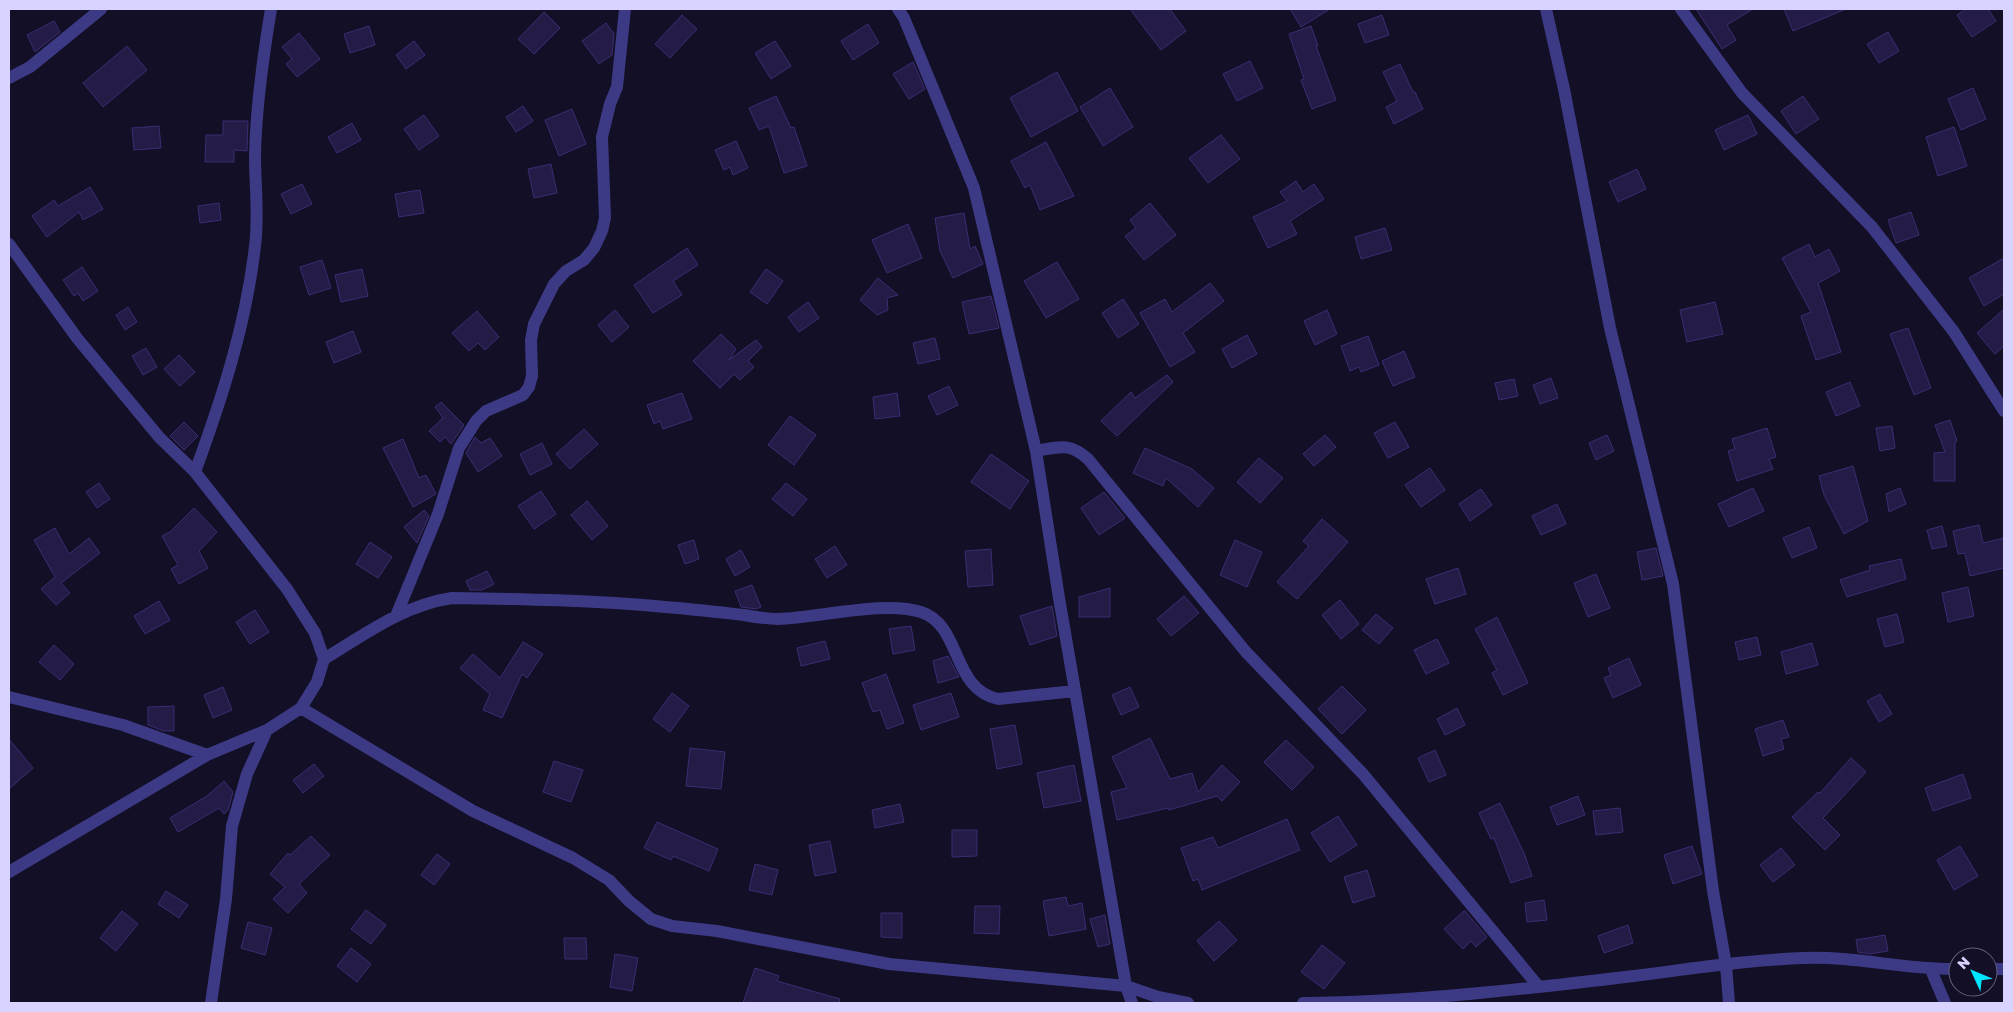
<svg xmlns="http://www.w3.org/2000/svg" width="2013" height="1012" font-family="'Golos Text',sans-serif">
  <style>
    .building { fill: #241b47; stroke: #3b2d73 }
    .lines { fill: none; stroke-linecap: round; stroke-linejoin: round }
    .minor { stroke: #3d3a85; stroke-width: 12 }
  </style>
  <rect width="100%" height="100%" fill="#130f26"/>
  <path class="building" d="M1130,9H1170L1186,31L1161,50Z
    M1290,9H1330L1301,27Z
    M1696,9H1753L1727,25L1736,40L1722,49Z
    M1784,9H1846L1793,31Z
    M1966,9H1988L1996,21L1972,37L1957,15Z
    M544,12L560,28L534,54L518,39Z
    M682,15L697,29L670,58L655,44Z
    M1382,15L1389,35L1365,43L1358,24Z
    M54,21L60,32L35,52L27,35Z
    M606,23L614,34L612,55L599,64L582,41Z
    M868,24L879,43L853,60L841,41Z
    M369,26L375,45L350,53L344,34Z
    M1311,26L1318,46H1316L1336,100L1312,109L1301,80L1304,79L1289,34Z
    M1888,32L1899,51L1879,63L1867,44Z
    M299,33L320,59L297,77L286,64L292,59L282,47Z
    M414,41L425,55L406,69L396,55Z
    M775,41L791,66L771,79L755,53Z
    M127,46L147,70L103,107L83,83Z
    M1250,61L1263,88L1237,101L1223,74Z
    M913,62L925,89L909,99L893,74Z
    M1400,64L1413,92H1415L1423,109L1394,124L1386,107L1397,101L1383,72Z
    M1057,72L1078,111L1031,137L1010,98Z
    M1110,88L1133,127L1103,146L1080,107Z
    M1973,88L1986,119L1961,130L1948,99Z
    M776,96L791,128L794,127L807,166L784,173L769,126L759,130L749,108Z
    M1803,96L1819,119L1796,134L1781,111Z
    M523,106L533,121L516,132L506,117Z
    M572,109L586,144L559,156L545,120Z
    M424,115L439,136L419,150L404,129Z
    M1748,115L1757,134L1724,150L1715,130Z
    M223,121H248L247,151L234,150V162H205L206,135H223Z
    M352,123L361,140L337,153L328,137Z
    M159,126L161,148L134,150L132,128Z
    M1954,127L1967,166L1938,176L1926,137Z
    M1221,135L1240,159L1208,183L1189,158Z
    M736,141L748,168L733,175L730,167L724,170L715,150Z
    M1046,142L1074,196L1040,210L1030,185L1025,188L1011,161Z
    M551,164L557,193L534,198L528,169Z
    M1637,169L1646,189L1618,202L1609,182Z
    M1296,181L1303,192L1314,184L1324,199L1290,221L1297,234L1268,248L1253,217L1287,201L1280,192Z
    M302,184L312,204L291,214L281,194Z
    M90,187L103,209L83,220L79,212L47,237L32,216L54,200L58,206Z
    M420,190L424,213L399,217L395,194Z
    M219,203L221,220L200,223L198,206Z
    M1150,203L1176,235L1144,260L1125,236L1136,228L1130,220Z
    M1911,212L1919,235L1896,243L1888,220Z
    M964,213L970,249L975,246L983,264L953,278L940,251L935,218Z
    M908,224L922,258L887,273L872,240Z
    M1385,228L1392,250L1361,259L1355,237Z
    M1809,244L1815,257L1829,249L1840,271L1818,283L1841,352L1816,360L1801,316L1811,312L1782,258Z
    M687,248L698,265L673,281L682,295L653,313L634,285Z
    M2004,258V294L1984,306L1969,278Z
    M322,260L331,288L309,295L300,267Z
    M1057,262L1079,299L1046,318L1024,281Z
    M82,267L98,291L83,301L78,293L74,296L63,280Z
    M362,269L368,296L341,302L335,275Z
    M766,269L783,281L767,304L750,292Z
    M878,278L898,295L887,298L888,310L877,315L860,300Z
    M1210,283L1224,301L1183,333L1195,352L1170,367L1140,313L1165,299L1172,312Z
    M991,296L999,328L969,334L962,302Z
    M1123,299L1139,324L1118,338L1102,313Z
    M808,302L819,318L799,332L788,317Z
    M1715,302L1723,334L1687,342L1680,310Z
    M128,307L137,322L125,330L116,315Z
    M2004,309V346L1995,354L1977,333Z
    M615,310L629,327L612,342L598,325Z
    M1327,310L1337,334L1315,345L1304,321Z
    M477,311L499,337L485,350L478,343L469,351L452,333Z
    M1908,328L1931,388L1914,395L1890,334Z
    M353,331L361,352L334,363L326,342Z
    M721,334L736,349L729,360L756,340L762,347L748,361L754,367L740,380L734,374L720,388L693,361Z
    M1247,335L1257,354L1232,368L1222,349Z
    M1368,336L1379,365L1361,372L1359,367L1350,371L1341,346Z
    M935,338L940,359L918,364L913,343Z
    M146,348L157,367L143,375L132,356Z
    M1404,351L1415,377L1393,386L1382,361Z
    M179,355L195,372L180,386L164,369Z
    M1167,375L1173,382L1117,436L1101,421L1131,392L1135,398Z
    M1551,378L1558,398L1540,404L1533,385Z
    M1514,379L1518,396L1499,400L1495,383Z
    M1850,382L1860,406L1836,416L1826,392Z
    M949,386L958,405L937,415L928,396Z
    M682,393L692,419L663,429L660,421L654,424L647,405Z
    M897,393L900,416L875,419L873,397Z
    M441,402L464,425L451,444L445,437L440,442L429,431L443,418L435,407Z
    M790,416L816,435L794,465L768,445Z
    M1950,420L1957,441L1955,442V481H1934V453L1945,452L1935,425Z
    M184,422L198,436L184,450L170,436Z
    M1395,422L1409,447L1388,458L1374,433Z
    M1892,426L1895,448L1880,451L1876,428Z
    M1767,428L1776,457L1769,459L1773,469L1737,481L1728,451L1735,449L1732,439Z
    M584,429L598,444L570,469L556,454Z
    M1325,435L1336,447L1314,466L1303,454Z
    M1607,435L1614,451L1596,460L1589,443Z
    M475,437L481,443L490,438L502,456L478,472L466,453Z
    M403,439L419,478L426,475L436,494L413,507L383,448Z
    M542,443L552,464L530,475L520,454Z
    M1145,448L1192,469L1214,488L1198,507L1166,478L1163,486L1133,473Z
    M991,454L1029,481L1010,509L971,482Z
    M1259,458L1283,478L1260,503L1237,482Z
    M1853,466L1868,521L1844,534L1824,495L1819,476Z
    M1430,468L1445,490L1421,507L1405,485Z
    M99,483L110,499L97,508L86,492Z
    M786,483L807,499L793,516L772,499Z
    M1753,488L1764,511L1729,527L1718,504Z
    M1900,488L1906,504L1889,512L1886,494Z
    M1481,489L1492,505L1470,521L1459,504Z
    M541,491L556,514L534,529L518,506Z
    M1104,492L1125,518L1099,535L1081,508Z
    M587,501L608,526L592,540L571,515Z
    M1557,504L1566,524L1541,535L1532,516Z
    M194,508L217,532L199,551L208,568L179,584L171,569L178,565L162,536L170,532Z
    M424,510L429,516L417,543L404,527Z
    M1322,519L1348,542L1297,599L1277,582L1309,546L1303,541Z
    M1979,525L1983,543L2004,538V568L1970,576L1965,553L1958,554L1953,531Z
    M1942,526L1947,546L1932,549L1927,530Z
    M1809,527L1817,548L1792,558L1783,538Z
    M55,528L69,554L89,538L100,553L61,583L70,593L56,605L41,589L55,577L34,540Z
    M694,540L699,559L685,564L678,545Z
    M1235,540L1262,552L1247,587L1220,575Z
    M370,542L392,557L378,578L356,564Z
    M835,546L847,565L827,578L815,559Z
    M1656,548L1663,576L1642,580L1637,552Z
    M991,549L993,585L968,587L965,551Z
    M741,550L750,567L735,576L726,559Z
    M1901,559L1906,579L1847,597L1840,580L1870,570L1869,566Z
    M1458,568L1466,594L1435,604L1426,579Z
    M487,571L494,584L482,590H470L466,581Z
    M1596,574L1610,608L1588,617L1574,583Z
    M752,585L761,607L756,609L741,607L735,591Z
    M1968,587L1974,616L1948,622L1942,593Z
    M1110,588V617H1079V597Z
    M1184,596L1199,613L1171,636L1157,619Z
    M1340,600L1359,624L1341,639L1322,615Z
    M159,601L170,620L145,634L134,616Z
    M1052,606L1057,636L1030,645L1020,616Z
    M255,610L269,632L250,644L236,622Z
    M1376,614L1393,628L1379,644L1362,630Z
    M1897,614L1904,642L1885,647L1877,619Z
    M1497,617L1528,683L1503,695L1492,673L1497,670L1475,629Z
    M911,626L915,650L893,654L889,629Z
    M1757,637L1761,655L1739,660L1735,642Z
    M1437,639L1449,663L1426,674L1414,650Z
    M825,641L830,659L801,666L797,648Z
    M523,642L543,654L527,678L522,674L502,718L483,710L490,694L460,668L473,654L500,678Z
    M1812,643L1818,665L1786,674L1781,652Z
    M54,645L74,664L60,680L39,662Z
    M948,656L959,677L938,683L933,661Z
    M1629,658L1641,685L1613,698L1604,678L1611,675L1608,668Z
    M886,674L904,723L887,729L880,710L873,712L862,683Z
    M1342,686L1366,710L1342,734L1318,709Z
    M223,687L232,710L213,718L204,695Z
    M1130,687L1139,707L1121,715L1112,695Z
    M672,693L689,706L670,732L653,719Z
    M951,693L959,717L921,730L913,705Z
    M1880,694L1892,714L1879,722L1867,701Z
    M174,706V731H164L148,725V707Z
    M1457,708L1465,725L1445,735L1437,719Z
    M1783,720L1789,737L1781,739L1784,749L1763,756L1755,729Z
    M1015,725L1022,764L997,769L990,729Z
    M1150,738L1170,779L1192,773L1198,792L1222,765L1240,782L1222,801L1217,796L1169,810L1168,808L1117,820L1111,792L1127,788L1112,757Z
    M9,739L33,768L9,789Z
    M1286,740L1314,767L1292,790L1264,762Z
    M690,748L725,752L721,789L686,786Z
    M1435,750L1446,775L1429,782L1418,758Z
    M1851,758L1866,772L1823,818L1840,835L1825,850L1792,817L1818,792L1820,793Z
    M554,761L583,770L571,802L543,792Z
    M314,764L324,776L303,793L293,780Z
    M1074,765L1081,801L1044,808L1037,773Z
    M1963,774L1971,798L1933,811L1925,788Z
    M224,781L233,792L228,810L224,814L219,808L178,832L170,818L207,796Z
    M1578,796L1585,815L1557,825L1550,807Z
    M1500,803L1524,853L1532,876L1511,883L1494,838L1491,839L1479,813Z
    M900,804L904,822L875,828L872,810Z
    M1620,808L1623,832L1596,835L1593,811Z
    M1338,816L1357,845L1330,862L1311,833Z
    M1287,819L1300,850L1202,890L1198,879L1193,881L1181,848L1213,837L1218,848Z
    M657,822L718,849L709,871L673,856L671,860L644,848Z
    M952,830H977V856L952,857Z
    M311,836L330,855L299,884L307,893L288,913L273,899L285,887L270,874L288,853L290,855Z
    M830,841L836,872L815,876L809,845Z
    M1692,846L1702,874L1673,884L1664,855Z
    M1960,846L1978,876L1954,890L1937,860Z
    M1781,848L1795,865L1773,882L1760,865Z
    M437,854L450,864L434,885L421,875Z
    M755,864L778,870L772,895L749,890Z
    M1367,870L1375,896L1353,903L1344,877Z
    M166,891L188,905L179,918L158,904Z
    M1066,897L1068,906L1082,903L1086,929L1049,936L1043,901Z
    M1544,900L1547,920L1527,922L1525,903Z
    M975,906H1000L999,934L974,933Z
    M366,910L386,925L371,944L351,929Z
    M122,911L138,924L116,951L100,938Z
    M1464,911H1465L1487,937L1476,947L1471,941L1463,949L1444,929Z
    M881,913H902V938L881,937Z
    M1105,915L1110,944L1098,947L1090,919Z
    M1219,921L1237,940L1214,961L1197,941Z
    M248,922L272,928L265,955L241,948Z
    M1628,925L1633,943L1604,953L1598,936Z
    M1885,935L1888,951L1870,954L1858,952L1856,940Z
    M564,938H586L587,959H565Z
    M1322,945L1345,963L1324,989L1301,972Z
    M351,948L371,964L357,982L337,966Z
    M615,954L638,958L632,991L610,987Z
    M755,968L779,976L777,981L840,999L839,1003H743Z"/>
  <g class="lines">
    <path class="minor" d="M898,9L904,18L974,188L1036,451L1059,598L1126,986L1132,1003
      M1546,9L1564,89L1610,328L1673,584L1713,891L1726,965L1729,1003
      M1681,9L1742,93L1872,227L1954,332L2004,411
      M9,78L30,67L101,9
      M9,244L77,338L159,437L195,472
      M1036,451C1059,447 1069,442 1088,459L1246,652L1363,774L1539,987
      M396,616L438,514L459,448L476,421L486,411L523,395L529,387L532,376L531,340L534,324L554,284L566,271L584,260L594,248L602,231L605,218L602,137L610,104L617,87L625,9
      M324,659C365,634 404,605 452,598C523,599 594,600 665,607C691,609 717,612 744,615C755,617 767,619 778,619C818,618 885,600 921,612C962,625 951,689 998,699L1075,691
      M9,697L123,725L207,755
      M301,708L473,811L573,858L609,880L629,901L651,919L672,926L717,931L889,964L1126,986L1158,997L1188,1003
      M9,872L207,755L267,730L301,708L317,682L324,659L315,633L287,589L195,472C222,398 246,325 255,246C259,217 255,185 255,155C256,106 263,57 271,9
      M1988,969H2004
      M1931,970L1945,1003
      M211,1003L226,899L232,826L247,774L267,730
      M1303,1003C1412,1002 1526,989 1634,976C1690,969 1747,960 1804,958C1855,956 1906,970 1958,969"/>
  </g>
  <rect width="2013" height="1012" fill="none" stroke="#d9d4ff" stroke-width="20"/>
  <g transform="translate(1973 972) rotate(314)"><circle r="24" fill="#130f26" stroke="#625e7d"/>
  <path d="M0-4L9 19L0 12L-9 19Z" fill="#00e5ff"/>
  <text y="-8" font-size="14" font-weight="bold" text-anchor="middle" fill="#d9d4ff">N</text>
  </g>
</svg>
